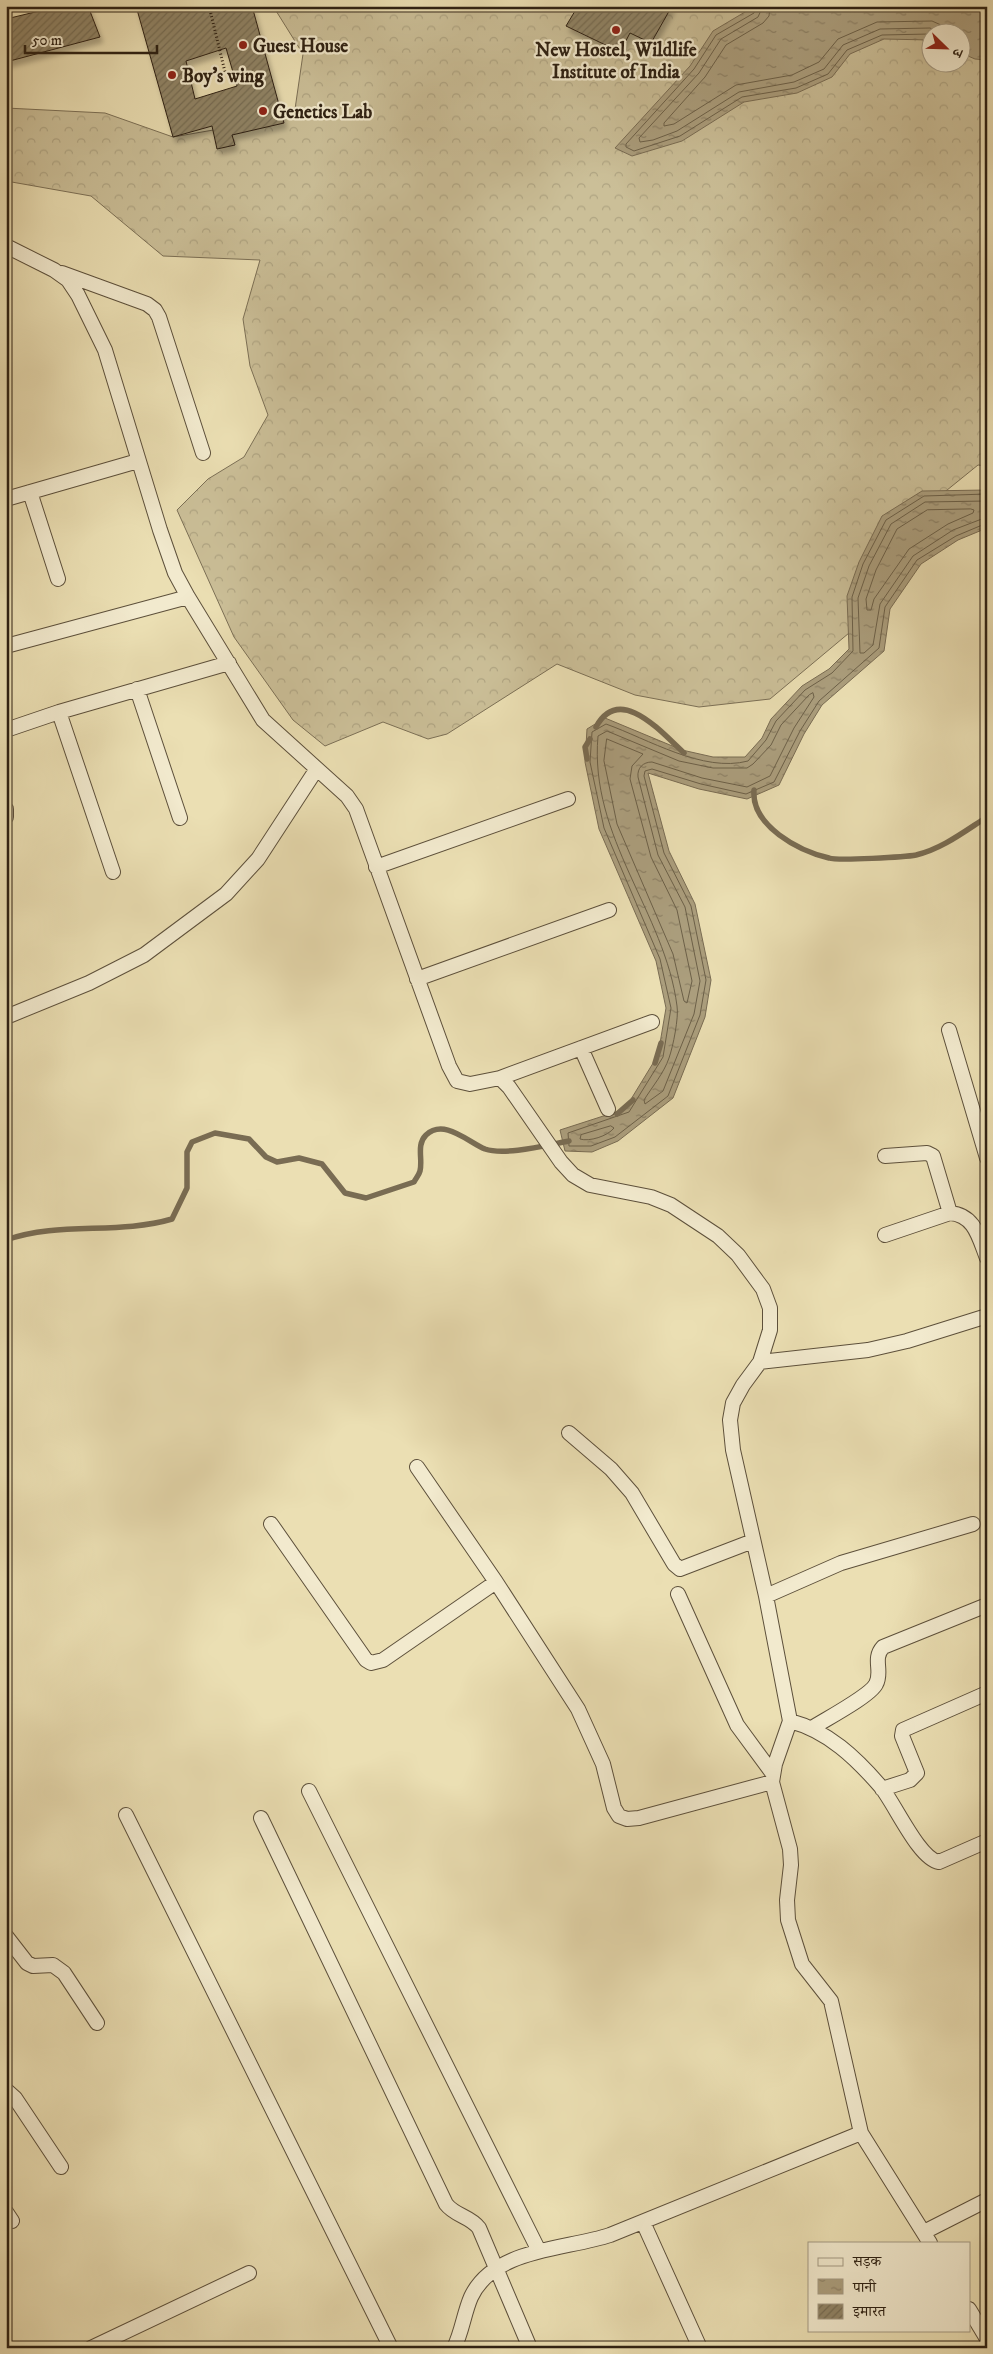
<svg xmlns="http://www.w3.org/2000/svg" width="993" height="2354" font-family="'IM FELL DW Pica','Noto Serif Devanagari',serif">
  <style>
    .forest { fill: url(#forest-crowns); stroke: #7c7056; fill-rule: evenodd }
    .water { fill: url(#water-ripples); stroke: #796c53 }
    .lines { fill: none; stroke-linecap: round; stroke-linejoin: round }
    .shore { stroke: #6c6048; stroke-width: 1 }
    .stream { stroke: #796c53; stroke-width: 5.5 }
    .building { fill: url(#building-hatch); stroke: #2e2113; fill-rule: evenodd; filter: url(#shadow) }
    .street-casing { stroke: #5d503b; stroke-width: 16 }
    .path { stroke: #2e2113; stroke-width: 3; stroke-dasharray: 1 2.5; stroke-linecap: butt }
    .street { stroke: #f2eace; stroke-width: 14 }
    .poi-dot { fill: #8f2418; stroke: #f2eace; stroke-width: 2 }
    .labels { text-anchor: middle; stroke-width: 4.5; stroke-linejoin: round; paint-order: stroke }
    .poi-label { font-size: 19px; font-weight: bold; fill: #2e2113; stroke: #f2eace; text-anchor: start }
  </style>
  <defs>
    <pattern id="forest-crowns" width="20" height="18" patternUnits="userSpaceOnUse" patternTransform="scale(1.25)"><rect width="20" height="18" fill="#cbbf98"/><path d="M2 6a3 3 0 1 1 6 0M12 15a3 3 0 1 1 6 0" fill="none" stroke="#afa482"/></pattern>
    <pattern id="water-ripples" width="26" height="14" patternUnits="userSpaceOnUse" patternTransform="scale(1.25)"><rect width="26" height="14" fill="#ab9e7d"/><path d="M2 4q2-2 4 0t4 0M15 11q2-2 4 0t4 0" fill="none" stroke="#8c8065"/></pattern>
    <pattern id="building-hatch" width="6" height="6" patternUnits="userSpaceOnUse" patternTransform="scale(1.25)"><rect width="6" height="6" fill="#908466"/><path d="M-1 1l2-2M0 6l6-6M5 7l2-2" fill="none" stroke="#766c53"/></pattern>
    <filter id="shadow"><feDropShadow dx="3" dy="5.5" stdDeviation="2.5" flood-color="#0004"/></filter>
  </defs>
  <rect width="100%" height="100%" fill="#ebdfb3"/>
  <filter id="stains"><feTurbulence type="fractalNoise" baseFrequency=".004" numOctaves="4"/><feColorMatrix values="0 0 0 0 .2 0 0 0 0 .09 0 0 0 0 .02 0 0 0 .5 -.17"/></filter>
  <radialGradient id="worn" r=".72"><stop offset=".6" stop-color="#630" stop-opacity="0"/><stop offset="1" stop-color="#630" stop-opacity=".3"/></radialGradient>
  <path class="forest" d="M273,6H987V466L978,465L936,499L855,628L770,699L699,707L635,695L557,664L447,734L428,739L383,722L325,746L293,720L234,637L177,510L208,479L244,457L268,415L250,366L243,319L260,260L163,256L91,196L6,181V108L105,113L173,137L294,116L303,54ZM930,32H960V62H930Z"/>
  <path class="water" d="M755,6H987V60L975,59L961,53L960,32H930V40L884,39L850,54L832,77L797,93L744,102L682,141L632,156L615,148L690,66L713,31Z
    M987,490V528L958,540L921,564L890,609L884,651L822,705L804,734L779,785L747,799L699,789L648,773L669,851L695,904L711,980L705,1017L673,1098L618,1141L592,1152L565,1151L560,1130L625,1109L658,1055L666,1008L656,961L599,829L585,762L587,729L605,718L682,750L713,757H745L762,738L771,719L802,686L829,669L849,649L847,596L859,562L882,516L922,491Z"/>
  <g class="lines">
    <path class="shore" d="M756,6L754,13L716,35L694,69L626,144V147L634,151L680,136L742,97L796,88L828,74L847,50L882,35L930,34
      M763,6L758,17L721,39L699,73L639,138L640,142L653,140L677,131L739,92L794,82L824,69L843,45L880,29L930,28L939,32
      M770,6L769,16L763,23L726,45L705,77L664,123V126L674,124L736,85L792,75L819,62L838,39L877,22L932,21L941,25L948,32
      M987,494L924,496L886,520L863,564L852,597L853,651L832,673L805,690L776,721L766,740L748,761C703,773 648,739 606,724L592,732L590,762L604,828L660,959L671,1008L663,1057L629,1112L568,1133L569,1146H591L615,1137L668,1096L700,1015L706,980L691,906L664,853L644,776L645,771L652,769L701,784L746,794L774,782L800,731L819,701L879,648L885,607L917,560L956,536L987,523
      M987,501L925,502L891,524L869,566L858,598L860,653H864L873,645L880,604L913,556L953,530L987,517
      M971,509L974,510L973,513L948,524L909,549L874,599L871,610H867L866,599L876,570L897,529L927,510Z
      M813,693L814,697L794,728L770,776L747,787L702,778L652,762C643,762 637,768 638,777L658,855L685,907L700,981L694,1014L663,1091L645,1104L644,1100C652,1087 664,1073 669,1058C673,1047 679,1017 677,1006C665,912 589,838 598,736L607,731L679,761L713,768H747L753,764L771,745L781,725L809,695Z
      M607,739L643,754L632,766L630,779L651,857L677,910L692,981L687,1003L684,1001L673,954L617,824L604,761Z
      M611,1126L614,1128C608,1136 589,1142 580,1139L581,1135Z"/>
    <path class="stream" d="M596,727C620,683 662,733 684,753
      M587,759L585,747L590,739
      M754,790C751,826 799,851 829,858C838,861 906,857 916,855C942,849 965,831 987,817
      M655,1063L661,1043
      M617,1114L633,1100
      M6,1240C59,1221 118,1235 172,1219L187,1188V1152L192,1142L215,1133L249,1139L266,1157L277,1162L299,1158L322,1164L345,1193L366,1198L414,1182C416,1178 419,1175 420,1171C423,1159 416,1145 426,1135C444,1118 468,1142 485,1149C505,1156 547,1145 569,1141"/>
  </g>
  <path class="building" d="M60,6H88L100,37L6,62V19Z
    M136,6H252L284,123L232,135L235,145L217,149L212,126L173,137ZM226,48L237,86L195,99L186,61Z
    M578,6H672L651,43L630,33L620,52L566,26Z"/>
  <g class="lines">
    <g class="street-casing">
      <path id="street" d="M6,246L54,270L68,280L78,295L105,350L160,530L175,573L188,597L263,720L347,796L356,809L449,1066L457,1081L470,1084L500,1078L509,1087L561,1162L573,1175L590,1185L651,1197L671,1205L718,1236L738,1255L763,1289L770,1308V1330L760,1362L743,1385L733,1403L730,1420L733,1450L766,1596L790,1721L775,1764L772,1782L790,1849L791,1865L787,1900L788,1920L802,1964L831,2001L861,2133L930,2243
        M62,273L147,304L155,310L159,317L203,453
        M30,492L58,579
        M6,499L138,461
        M6,646L188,597
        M137,689L180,818
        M59,712L113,872
        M6,730L59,712L229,663
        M6,809V817
        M376,867L568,799
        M417,979L609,910
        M6,1017L89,983L144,955L226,894L258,859L316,770
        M949,1030L987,1158
        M581,1048L608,1109
        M500,1078L652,1022
        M885,1156L927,1153L933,1156L950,1213
        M885,1235L950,1213C975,1215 979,1238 987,1258
        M760,1362L868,1350L907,1341L987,1316
        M569,1433L611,1469L632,1493L674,1564L680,1569L753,1541
        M417,1467L496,1582L578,1709L603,1764L614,1808L619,1816L627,1819L639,1818L772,1782
        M271,1524L366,1660L371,1663L383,1660L496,1582
        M678,1594L737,1725L773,1774
        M766,1596L841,1563L973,1524
        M790,1721C828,1731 856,1758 881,1787C895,1804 919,1859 939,1862L987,1841
        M812,1728C826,1719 870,1696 876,1684C883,1671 872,1659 883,1647L987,1605
        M882,1789L910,1780L917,1773L902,1736L903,1730L987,1693
        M309,1791L539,2251
        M126,1815L391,2348
        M261,1818L446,2204C455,2216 470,2216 479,2228L530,2348
        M6,1936L27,1963L33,1966L53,1965L64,1973L97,2023
        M6,2090L15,2098L61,2167
        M6,2212L12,2221
        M643,2222L700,2348
        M924,2232L987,2200
        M969,2309L987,2339
        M91,2348L249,2273
        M454,2348C462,2332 464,2313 471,2297C494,2248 565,2250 610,2235L861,2133"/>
    </g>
    <path class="path" d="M209,6L225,72"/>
    <use href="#street" class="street"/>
  </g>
  <g class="poi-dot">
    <circle cx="616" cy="30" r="5"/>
    <circle cx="243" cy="45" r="5"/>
    <circle cx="172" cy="75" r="5"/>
    <circle cx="263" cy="111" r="5"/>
  </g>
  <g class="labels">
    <g class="poi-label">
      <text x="253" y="52">Guest House</text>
      <text x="616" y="56" text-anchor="middle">New Hostel, Wildlife<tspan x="616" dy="22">Institute of India</tspan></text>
      <text x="182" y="82">Boy's wing</text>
      <text x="273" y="118">Genetics Lab</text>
    </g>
  </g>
  <rect width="993" height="2354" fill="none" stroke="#ebdfb3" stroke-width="25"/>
  <rect x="8" y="8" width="978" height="2339" fill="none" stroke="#2e2113" stroke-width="2.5"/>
  <rect x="12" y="12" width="968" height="2329" fill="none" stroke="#2e2113"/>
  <rect x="808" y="2242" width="162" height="90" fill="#f2eace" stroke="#a49a83"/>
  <rect x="818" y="2258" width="25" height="8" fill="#f2eace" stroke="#a49a83"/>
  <text x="853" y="2266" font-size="15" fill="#2e2113">सड़क</text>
  <rect x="818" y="2279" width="25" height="15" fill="url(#water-ripples)" stroke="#a49a83"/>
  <text x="853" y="2292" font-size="15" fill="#2e2113">पानी</text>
  <rect x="818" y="2304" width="25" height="15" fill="url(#building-hatch)" stroke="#a49a83"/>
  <text x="853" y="2316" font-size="15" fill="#2e2113">इमारत</text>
  <g transform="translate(946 48) rotate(113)"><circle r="24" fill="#f2eace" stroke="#a49a83"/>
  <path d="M0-4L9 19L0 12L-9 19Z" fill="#8f2418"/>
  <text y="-8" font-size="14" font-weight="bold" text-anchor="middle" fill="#2e2113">उ</text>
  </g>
  <path d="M25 45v8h132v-8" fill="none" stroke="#2e2113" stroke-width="2.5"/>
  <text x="32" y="45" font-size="15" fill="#2e2113" stroke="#f2eace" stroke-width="4" paint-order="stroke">50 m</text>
  <rect width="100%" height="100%" filter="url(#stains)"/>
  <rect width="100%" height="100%" fill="url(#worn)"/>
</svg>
